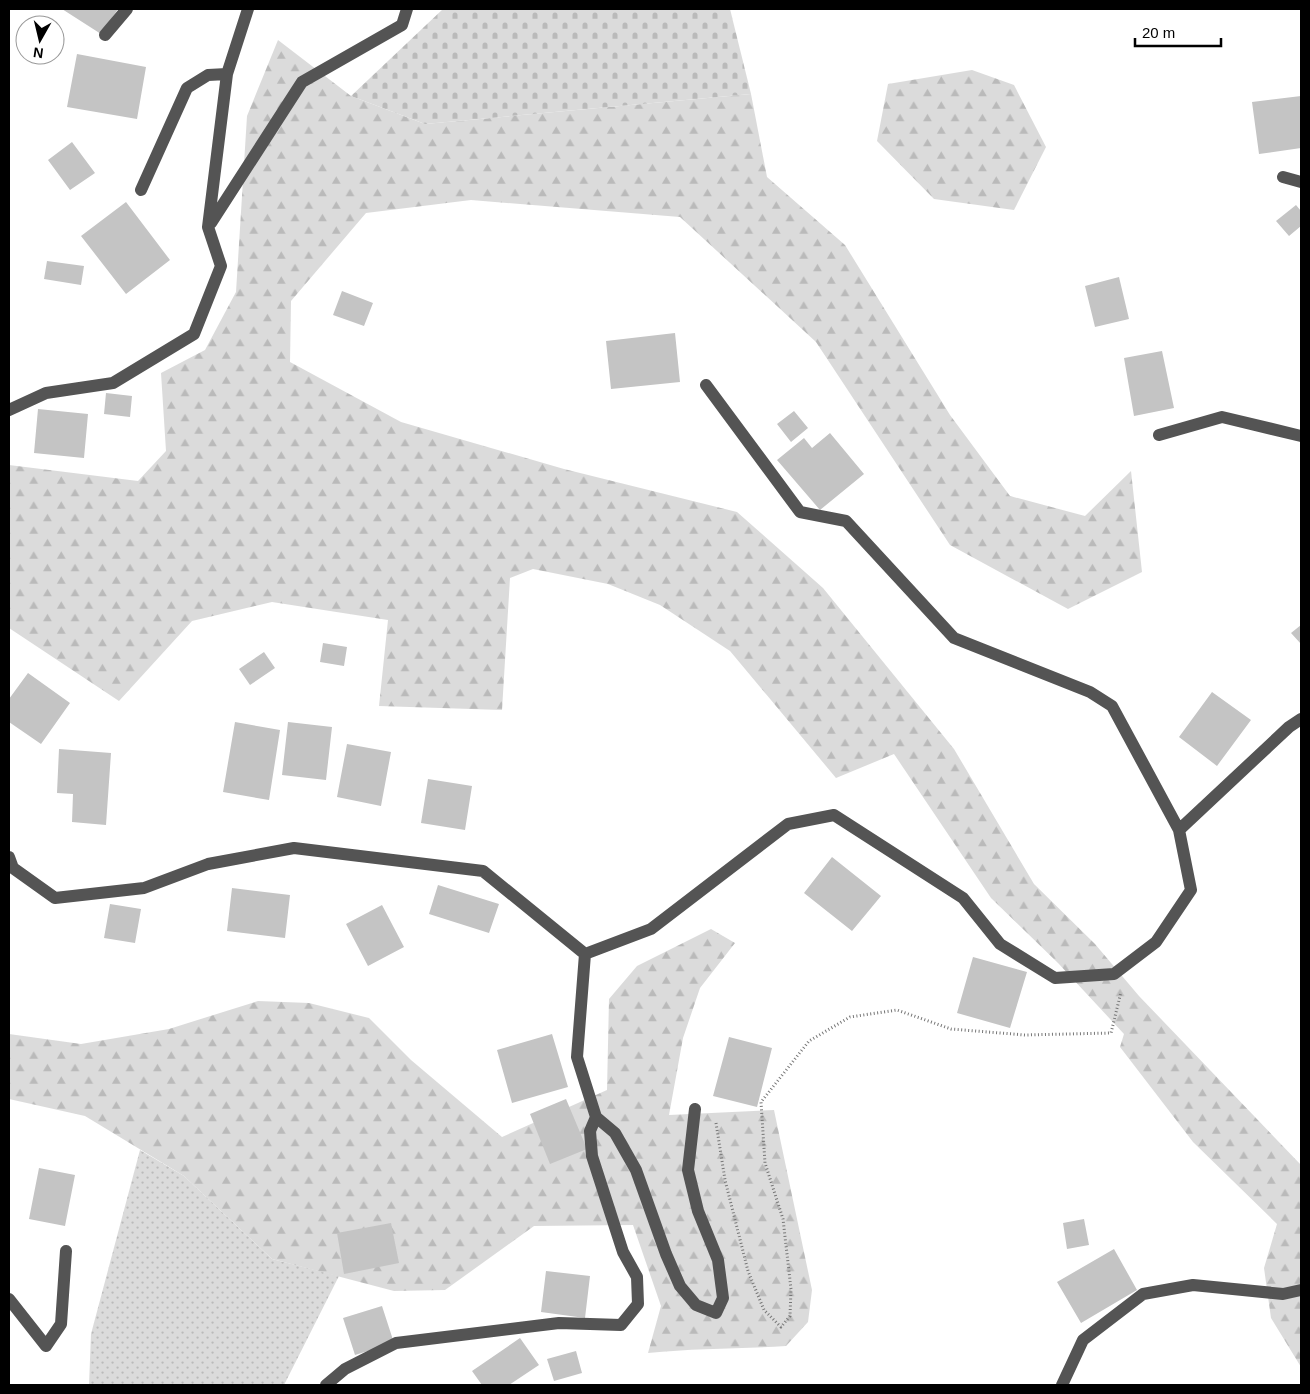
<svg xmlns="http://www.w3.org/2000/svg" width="1310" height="1394" font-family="Helvetica,sans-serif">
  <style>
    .grass { fill: url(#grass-dots) }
    .forest { fill: url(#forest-firs) }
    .cemetery { fill: url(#cemetery-stones) }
    .building { fill: #c4c4c4 }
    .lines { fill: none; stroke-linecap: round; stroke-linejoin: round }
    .path { stroke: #767676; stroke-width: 3; stroke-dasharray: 1 2.5; stroke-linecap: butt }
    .minor { stroke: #545454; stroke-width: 12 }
  </style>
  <defs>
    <pattern id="grass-dots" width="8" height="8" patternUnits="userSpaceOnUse" patternTransform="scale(1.25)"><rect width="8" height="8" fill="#dbdbdb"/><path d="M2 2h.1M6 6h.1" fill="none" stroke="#bababa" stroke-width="1.8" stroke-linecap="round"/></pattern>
    <pattern id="forest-firs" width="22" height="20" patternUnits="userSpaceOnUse" patternTransform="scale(1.25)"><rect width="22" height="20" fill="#dbdbdb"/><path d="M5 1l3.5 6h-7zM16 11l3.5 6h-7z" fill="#bababa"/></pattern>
    <pattern id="cemetery-stones" width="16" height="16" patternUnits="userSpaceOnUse" patternTransform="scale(1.25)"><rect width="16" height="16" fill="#dbdbdb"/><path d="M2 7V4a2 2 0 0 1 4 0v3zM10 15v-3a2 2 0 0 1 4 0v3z" fill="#bababa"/></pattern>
  </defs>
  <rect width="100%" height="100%" fill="#fff"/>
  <path class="grass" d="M140,1150L184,1176L272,1259L339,1276L284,1385H89L91,1334Z"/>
  <path class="forest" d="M278,40L351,96L425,124L751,94L767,177L845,245L950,415L1010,496L1085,516L1131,471L1142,572L1068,609L950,545L816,342L680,217L471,200L366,213L291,301L290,362L401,422L564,469L737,512L823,588L954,749L1034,884L1095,944L1139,996L1301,1165V1367L1271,1318L1264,1268L1277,1224L1193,1142L1120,1047L1124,1034L1058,963L991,898L894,754L836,778L730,651L660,605L608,584L533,569L510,578L502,710L379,706L388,620L272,602L192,621L119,701L9,628V465L138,481L166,451L161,373L205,350L236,292L247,116Z
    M972,70L1014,85L1046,147L1014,210L934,199L877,141L888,84Z
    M711,929L735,943L700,988L683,1038L669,1115L774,1110L812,1290L808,1322L786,1346C740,1349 694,1348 648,1353L661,1306L633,1225L534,1226L445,1290L394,1291L272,1259L184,1176L85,1116L9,1099V1034L81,1044L169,1029L258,1001L309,1003L369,1018L411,1060L502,1137L607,1090L609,999L637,966Z"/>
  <path class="cemetery" d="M443,9H730L751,94L425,124L351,96Z"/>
  <path class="building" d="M62,9H118L101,34Z
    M77,54L146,67L137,119L67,107Z
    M1301,96V148L1259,154L1252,102Z
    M72,142L95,173L70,190L48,160Z
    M126,202L170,260L126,294L81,236Z
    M1296,205L1301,211V226L1289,236L1276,221Z
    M47,261L84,266L81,285L44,279Z
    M1119,277L1129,319L1095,327L1085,286Z
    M342,291L373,303L364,326L333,315Z
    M675,333L680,382L611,389L606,341Z
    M1162,351L1174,408L1134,416L1124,358Z
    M106,393L132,396L130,417L104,414Z
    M38,409L88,414L84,458L34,453Z
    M794,411L808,428L791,442L777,424Z
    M830,433L864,474L820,510L777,460L804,438L812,448Z
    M1301,625V644L1291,633Z
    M323,643L347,647L344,666L320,662Z
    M264,652L275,668L250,685L239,669Z
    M28,673L70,703L41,744L9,722V699Z
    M1212,692L1251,720L1217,766L1179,737Z
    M235,722L280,730L269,800L223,792Z
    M288,722L332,727L326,780L282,775Z
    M347,744L391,752L381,806L337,797Z
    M59,749L111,753L106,825L72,822L73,794L57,793Z
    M428,779L472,786L465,830L421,823Z
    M832,857L881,896L852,931L804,893Z
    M438,885L499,904L489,933L429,914Z
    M232,888L290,895L285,938L227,931Z
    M110,904L141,909L135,943L104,938Z
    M382,905L404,947L368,966L346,924Z
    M973,957L1027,972L1010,1028L957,1013Z
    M552,1034L568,1087L512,1103L497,1050Z
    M729,1037L772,1048L757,1107L713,1096Z
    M566,1099L587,1149L550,1164L530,1114Z
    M39,1168L75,1175L65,1226L29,1219Z
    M1084,1219L1089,1245L1067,1249L1063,1223Z
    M391,1223L399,1263L344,1274L337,1233Z
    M1114,1249L1137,1290L1081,1323L1057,1282Z
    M546,1271L590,1276L585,1318L541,1312Z
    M382,1306L394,1343L355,1355L343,1318Z
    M520,1338L539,1365L509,1385H482L472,1371Z
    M576,1351L582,1373L554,1381L547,1359Z"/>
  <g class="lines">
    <path class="path" d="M716,1123L725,1180L748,1271L764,1310L781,1327L790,1316L791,1289L783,1219L765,1163L761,1102L809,1041L850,1017L897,1010L951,1029L1025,1035L1111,1033L1121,992"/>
    <path class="minor" d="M105,35L127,9
      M1283,177L1301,182
      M141,190L187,88L208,75L227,74
      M211,223L302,82L402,25L407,9
      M706,385L800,512L846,521L954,638L1090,692L1112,706L1179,830
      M9,410L46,393L113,383L194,334L221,266L208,227L227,74L248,9
      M1159,435L1222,417L1301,436
      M9,857L13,868L55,898L144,888L208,864L294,848L483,871L585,954L651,929L788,824L834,815L963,898L1000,944L1055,978L1114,974L1156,942L1191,890L1179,830L1289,727L1301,719
      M585,954L577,1057L596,1117L615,1133L636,1170L666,1254L680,1286L696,1305L716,1313L723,1298L718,1260L698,1211L688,1170L695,1109
      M9,1299L46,1346L61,1324L66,1251
      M326,1385L345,1369L396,1343L559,1323L621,1325L638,1304L637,1277L623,1252L592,1156L590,1131L596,1117
      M1062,1385L1083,1340L1143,1294L1193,1285L1283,1294L1301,1290"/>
  </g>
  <rect width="1310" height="1394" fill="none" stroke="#000000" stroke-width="20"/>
  <g transform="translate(40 40) rotate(188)"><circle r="24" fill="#ffffff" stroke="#999999"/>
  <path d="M0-4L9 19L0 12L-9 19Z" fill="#000000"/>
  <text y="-8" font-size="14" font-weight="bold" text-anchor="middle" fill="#000000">N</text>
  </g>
  <path d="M1135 38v8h86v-8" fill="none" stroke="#000000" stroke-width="2.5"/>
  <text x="1142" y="38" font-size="15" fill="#000000" stroke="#ffffff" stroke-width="4" paint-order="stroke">20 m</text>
</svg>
